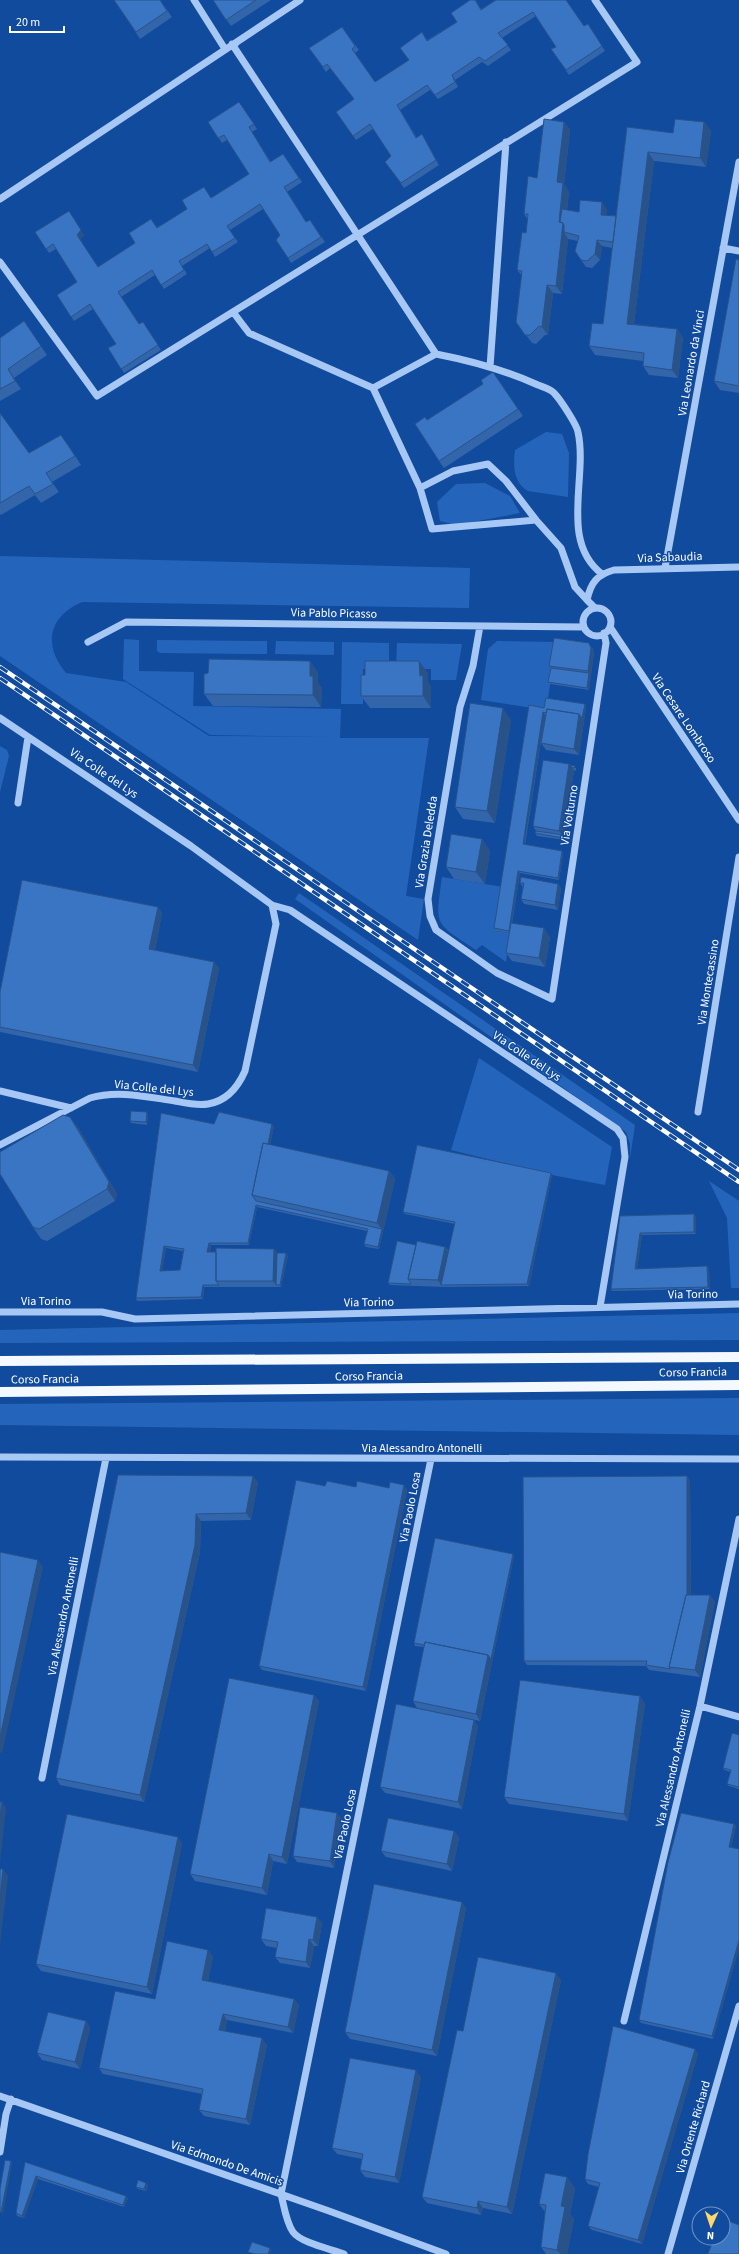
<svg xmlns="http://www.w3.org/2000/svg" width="739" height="2254" font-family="'Source Sans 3',sans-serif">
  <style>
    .green { fill: #2465bb }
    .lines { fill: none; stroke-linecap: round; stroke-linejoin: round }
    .minor { stroke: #a7c8f5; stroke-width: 7 }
    .major { stroke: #f4f8ff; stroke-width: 10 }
    .rail-casing { stroke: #fff; stroke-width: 4.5 }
    .rail { stroke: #114b9d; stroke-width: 3; stroke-dasharray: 9; stroke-linecap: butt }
    .wall { fill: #3265a9; fill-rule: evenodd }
    .shaded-wall { fill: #295289 }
    .building { fill: #3a75c4; stroke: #295289; fill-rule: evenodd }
    .labels { text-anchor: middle; stroke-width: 3; stroke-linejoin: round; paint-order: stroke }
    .street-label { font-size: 12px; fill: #fff; stroke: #114b9d }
  </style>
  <rect width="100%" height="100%" fill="#114b9d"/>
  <path class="green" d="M546,432L562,434L569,453L568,497L528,491C513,483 513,464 515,450Z
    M485,483L510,496L520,513L456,525L440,521L437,502L456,484Z
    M0,556L470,568L469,608L82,602C48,617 43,645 66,673L126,682L209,736L339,737L210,735L123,679L124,639L139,640V671L194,672L193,706L341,709L340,738H429L406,896L424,899L418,940L0,656Z
    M157,640L267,641V654L160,653L157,651Z
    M276,641L334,642V655L275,654Z
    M497,641L557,642L546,710L481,700L488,649Z
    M342,642L389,643V669H363V704H341Z
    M397,643L462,644L456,680H431V669H396Z
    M0,746L7,750L9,756L0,792Z
    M442,877L503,887L496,931L510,933L506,962L482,945L476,950C434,922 435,928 442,877Z
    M299,893L635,1125L630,1158V1144L626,1132L295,899Z
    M479,1058L612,1147L605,1185L552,1175L451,1150Z
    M709,1181L739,1201V1288H731L727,1218Z
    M739,1313V1340L0,1343V1330Z
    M739,1398V1435L0,1425V1404Z"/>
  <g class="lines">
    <path class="minor" d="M194,0L225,49
      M235,45L232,44L436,354C472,361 505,370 538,385C543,387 551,389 554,393C560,399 577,425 578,432C588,478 559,541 602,574
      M0,199L300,0
      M723,248L739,251
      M0,262L97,396L637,62L595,0
      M233,312L249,333L373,388L436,354
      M490,367L506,142
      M373,388L420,488L432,529L536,520L561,548L575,587L587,600
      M420,488L453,471L488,464L506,481L536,520
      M665,568L739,162
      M595,608L587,600C591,582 597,575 614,570L739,567
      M583 622a14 14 0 1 1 28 0a14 14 0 1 1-28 0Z
      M480,626L473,666L460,707L428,899L430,916L436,930L497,973L552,999L606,643L604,633
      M610,627L739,820
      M88,642L126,622L584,627
      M0,718L191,846L272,905L290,910L617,1129L623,1138L625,1157L600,1307
      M18,803L28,737
      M0,1091L71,1108
      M698,1112L739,857
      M0,1145L90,1098C118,1090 147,1097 175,1101C185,1103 197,1106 208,1104C226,1101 238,1087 245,1071L276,924L272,905
      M0,1312H102L135,1319L739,1304
      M0,1457L739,1459
      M700,1706L739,1717
      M42,1778L106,1458
      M624,2021L700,1706L739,1519
      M0,2096L329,2211L446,2254
      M0,2152L6,2114L11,2099
      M344,2254C331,2249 301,2243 293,2232C286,2222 284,2206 281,2194L431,1459
      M668,2254L739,2006"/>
    <path class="major" d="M0,1361L739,1357
      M0,1392L739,1385"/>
    <g class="rail-casing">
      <path id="rail" d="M0,667L739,1170
        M0,678L739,1182"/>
    </g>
    <use href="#rail" class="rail"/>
  </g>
  <path class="wall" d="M114,0H160L172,17L140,39Z
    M213,0H271L231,26Z
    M470,0H476L481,9L496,0L584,26L588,24L605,51L569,75L551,49L556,47L536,16L502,38L511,50L488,66L482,62L455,80L458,87L438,99L430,90L400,110L417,138L422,134L439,165L404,188L385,162L391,156L373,129L356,140L336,112L354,99L330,68L326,72L309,48L342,27L359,50L355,53L375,82L409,60L425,37L427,40L457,22Z
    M239,102L257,129L252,132L271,162L286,158L302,182L287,192L306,222L310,220L325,242L291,263L288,258L280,235L263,209L230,230L238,242L215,257L210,248L182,266L187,274L164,289L155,275L121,297L139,324L143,322L161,350L124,373L108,348L116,344L93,309L74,321L57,295L77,282L56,249L49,253L35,232L84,235L80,240L98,267L135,243L157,227L211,198L249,174L227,140L222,143L208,122Z
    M564,122L570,130L564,184L569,192L567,210L579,212L607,209L606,215L616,216L627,127L673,133L704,122L711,131L706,167L654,161L634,324L677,329L683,338L678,378L649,375L643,366V361L595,355L589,346L603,324L612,248L602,246L600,260L592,268L586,267L575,251L578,241L568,239L562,294L553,293L548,335H545L536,344L532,343L516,322L522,276L517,270L526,233L528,220L524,214L537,178Z
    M739,260V393L720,390L714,381Z
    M24,321L47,355L14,378L21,389L0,401V338Z
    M498,379L523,416L444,468L439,461L427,420Z
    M67,443L81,465L52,482L59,492L41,503L35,495L1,515L0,514V469L29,453Z
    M592,647L594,652L589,690L550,684L548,682L551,668L549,666Z
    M310,661L318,673V683L322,688L321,707L213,706L204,694L208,673Z
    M428,673V682L431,687V708H370L361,696Z
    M585,704L586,707L579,755L546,750L541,743L546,715H545L525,845L562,851L563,854L559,880L520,873L512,923L550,937L545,967L512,961L506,953L509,933L496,931L494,928L544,708Z
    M511,720L495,823L463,819L455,807Z
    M569,764L570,765L576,768V771L574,770L564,835L565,838V840L537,836L535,833L536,831L533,826Z
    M482,839L490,851L485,884L454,879L446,867Z
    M520,883L558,884L561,888L558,910L524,904L521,899L523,887Z
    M158,907L162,913L155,950L214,962L219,968L198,1072L0,1032V992Z
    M148,1114L147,1125L131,1123L130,1121Z
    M70,1117L79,1129L117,1194L115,1201L47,1241L41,1239L33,1227Z
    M214,1124L274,1126L270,1145L389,1171L395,1179L379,1249L366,1247L364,1244L367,1231L257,1207L249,1245H211L210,1252L274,1249L277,1253L288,1255L281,1287H204L203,1299L137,1301L136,1298ZM166,1248L183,1251L180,1270L162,1271Z
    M551,1173L552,1175L529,1286L443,1287L390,1285L388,1283L416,1245L445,1247L449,1251L455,1224L405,1214L403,1212Z
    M694,1214L696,1217V1234L642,1235L637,1269L707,1266L709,1269L710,1289L612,1291L611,1289L620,1216Z
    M118,1475L258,1482L251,1520L201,1521L200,1552L144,1802L60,1785L56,1778Z
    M687,1476L690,1481L691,1595L715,1601L700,1677L649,1670L646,1666L527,1665L524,1661Z
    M404,1485L407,1490L366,1691L262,1670L259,1666L325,1486L356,1487L389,1488Z
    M514,1556L480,1721L417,1708L413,1701L424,1647L415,1646L414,1643Z
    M314,1695L319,1701L287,1864L273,1861L267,1895L195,1881L190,1874Z
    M645,1703L628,1821L509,1804L504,1797Z
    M478,1726L462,1809L385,1793L380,1787Z
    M739,1735V1789L729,1786L727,1784L731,1772L724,1770L723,1768Z
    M342,1819L334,1868L297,1862L293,1856Z
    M734,1824L736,1826L731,1847L739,1849V1948L713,2039L641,2023L639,2020Z
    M454,1831L459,1838L452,1871L386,1857L381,1851Z
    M182,1843L152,1994L41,1971L36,1964Z
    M466,1908L437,2056L350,2039L345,2032Z
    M322,1923L318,1946H314L310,1968L280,1963L275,1957L277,1948L266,1946L261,1939Z
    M213,1956L208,1981L294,1999L299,2005L293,2033L227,2020L225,2031L267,2045L250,2125L204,2116L199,2110L202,2094L103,2074L99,2068L155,1999Z
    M561,1980L512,2214L483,2208L481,2215L427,2203L422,2197L463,2031Z
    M86,2021L90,2028L80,2069L42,2060L37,2053Z
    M695,2049L698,2054L642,2244L592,2230L588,2226L599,2187L588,2184L585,2179Z
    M421,2077L399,2183L365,2177L360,2170L362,2159L337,2154L332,2148Z
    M25,2162L128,2198L124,2207L38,2179L24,2218L17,2216L16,2213Z
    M567,2177L575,2189L570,2214L574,2219L567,2254H546L541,2247L545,2212L539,2204Z
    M148,2185L146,2191L138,2189L136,2187Z"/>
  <path class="shaded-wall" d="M452,75L455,80L458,87L455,82Z
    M564,122L570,130L564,184L569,192L565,226L564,232L568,239L562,294L556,286L559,222L557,182Z
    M704,122L711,131L706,167L700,158Z
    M422,134L425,139L439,165L436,160Z
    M648,152L654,161L633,332L627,324Z
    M602,202L607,209L605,221L601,215Z
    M69,211L84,235L80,240L77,235Z
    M597,240L602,246L600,260L595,254Z
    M547,285L553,293L548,335L542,327Z
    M677,329L683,338L678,378L672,370Z
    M8,369L14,378L21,389L15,381Z
    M589,643L594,652L589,690L587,688L589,673L588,671Z
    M310,661L318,673V683L322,688L321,707L313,695L310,676Z
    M419,661L428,673V682L431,687V708L423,696L420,676Z
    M585,704L586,707L584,721L582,718Z
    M503,708L511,720L495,823L487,811Z
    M543,712L545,715L524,847L523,844Z
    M579,714L584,721L579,755L574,749Z
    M569,764L574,770L564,835L565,838V840L559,831Z
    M482,839L490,851L485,884L476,872Z
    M562,851L563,854L559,880L558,878Z
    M518,871L520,873L510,933L509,931Z
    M558,884L561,888L558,910L555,905Z
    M158,907L162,913L154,955L149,949Z
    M544,928L550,937L545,967L539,958Z
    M214,962L219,968L198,1072L193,1065Z
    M147,1112L148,1114L147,1125L146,1122Z
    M70,1117L79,1129L117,1194L115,1201L107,1189Z
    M272,1124L274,1126L259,1197L257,1196Z
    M389,1171L395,1179L379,1249L378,1247L382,1229L377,1223Z
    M551,1173L552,1175L529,1286L527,1284Z
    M256,1205L257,1207L249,1245L248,1243Z
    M694,1214L696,1217V1234L694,1232Z
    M640,1233L642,1235L637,1271L635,1269Z
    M209,1243L211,1245L209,1255L207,1252Z
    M164,1246L166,1248L162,1273L160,1271Z
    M445,1247L450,1254L441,1285L438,1280Z
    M274,1249L278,1255L276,1285L273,1281Z
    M286,1253L288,1255L281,1287L280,1285Z
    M707,1266L709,1269L710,1289L708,1287Z
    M203,1285L204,1287L203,1299L201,1297Z
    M253,1476L258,1482L251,1520L246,1513Z
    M687,1476L690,1481L691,1601L687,1597Z
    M404,1485L407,1490L366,1691L363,1687Z
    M196,1514L201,1521L200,1552L144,1802L140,1795Z
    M513,1554L514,1556L480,1721L476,1714L488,1655Z
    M38,1560L43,1567L2,1754L0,1751V1737Z
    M710,1595L715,1601L700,1677L695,1670Z
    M314,1695L319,1701L287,1864L282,1857Z
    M640,1696L645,1703L628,1821L624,1814Z
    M474,1720L478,1726L462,1809L458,1802Z
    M2,1802L6,1808L0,1864V1816Z
    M337,1813L342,1819L334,1868L330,1861Z
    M734,1824L736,1826L731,1849L729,1847Z
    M454,1831L459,1838L452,1871L447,1864Z
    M178,1837L182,1843L152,1994L147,1987Z
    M269,1854L273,1861L267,1895L262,1888Z
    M3,1869L8,1876L0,1945V1898Z
    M462,1902L466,1908L437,2056L432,2050Z
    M317,1917L322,1923L318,1946L313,1940Z
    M309,1939L314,1946L310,1968L306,1962Z
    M739,1940V1948L713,2039L712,2036Z
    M208,1950L213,1956L207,1987L202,1980Z
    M556,1973L561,1980L512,2214L507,2207Z
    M294,1999L299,2005L293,2033L288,2027Z
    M223,2014L227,2020L224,2037L219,2030Z
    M86,2021L90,2028L80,2069L75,2062Z
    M262,2038L267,2045L250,2125L246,2119Z
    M695,2049L698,2054L642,2244L638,2240Z
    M416,2070L421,2077L399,2183L395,2177Z
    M11,2161L12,2164L3,2214L1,2212Z
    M36,2176L38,2179L24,2218L22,2216Z
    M567,2177L575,2189L570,2214L574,2219L567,2254H560L557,2250L561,2206Z
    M146,2183L148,2185L146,2191L144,2189Z
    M126,2196L128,2198L124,2207L123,2205Z
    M478,2201L483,2208L481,2215L477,2208Z
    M270,2248L272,2250L270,2254H268Z"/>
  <path class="building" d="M114,0H160L167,11L136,32Z
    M213,0H256L226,20Z
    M470,0H475L481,10L496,0H566L584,26L588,24L602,46L566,70L551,49L556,47L533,12L498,33L508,45L485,61L479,57L452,75L455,82L435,95L427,85L397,105L416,138L422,134L436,160L401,183L385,162L391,156L370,124L353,136L336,112L354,99L327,64L323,67L309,48L342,27L355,46L352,49L375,82L409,60L400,48L422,32L427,41L457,22L451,13Z
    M239,102L254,124L249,127L270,162L283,154L299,178L284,187L306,222L310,220L321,237L288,258L276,240L280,235L260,204L227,226L235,238L212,252L207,244L179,261L184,270L161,285L152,270L118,292L139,324L143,322L158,345L121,369L108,348L116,344L90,304L71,317L57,295L77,282L53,244L46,249L35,232L69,211L81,230L77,235L98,267L135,243L129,233L151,219L157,228L187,209L182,200L204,187L211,198L249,174L224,135L218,138L208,122Z
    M544,119L564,122L557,182L563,183L559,222L563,223L556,286L547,285L542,327L539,326L530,335H525L516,322L522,271L517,270L522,232L526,233L528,214H524L528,176L537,178Z
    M675,119L704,122L700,158L648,152L627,324L677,329L672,370L643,366L644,353L589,346L592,323L603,324L627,127L673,133Z
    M580,200L602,202L601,215L616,216L613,242L597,240L595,254L587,261L581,260L575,251L579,236L564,232V225L563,223L560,222L562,209L579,212Z
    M736,259L739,260V386L714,381Z
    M24,321L41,346L8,369L15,381L0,389V338Z
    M493,372L518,409L439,461L415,424L425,417L427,420L483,384L481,380Z
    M0,413L29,453L61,435L75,456L46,473L53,484L35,494L29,486L0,503Z
    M554,638L589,643L591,648L588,671L549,666Z
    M209,659L310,661V676H313V695L204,694V674L208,673Z
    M365,661H419L420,676L423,675V696H361V675H365Z
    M551,668L589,673L587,688L548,682Z
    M546,698L585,704L582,718L579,714L547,709L546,713L543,712L523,844L562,851L558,878L518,871L509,931L494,928L529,705L544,708Z
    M470,703L503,708L487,811L455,807Z
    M547,709L579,714L574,749L541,743Z
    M543,760L569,764L559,831L533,826Z
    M570,765L575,766L574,768H573Z
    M536,831L564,835L563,838L535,833Z
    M451,834L482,839L476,872L446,867Z
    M521,877L558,884L555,905L521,899L524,883H520Z
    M22,880L158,907L149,949L214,962L193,1065L0,1027V992Z
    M511,923L544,928L539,958L506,953Z
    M131,1111L147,1112L146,1122L130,1121Z
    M219,1112L272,1124L268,1144L263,1143L252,1195L256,1201L382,1229L378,1247L364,1244L368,1229L256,1205L248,1243H209L207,1252H216V1281L219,1285H203L201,1297L136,1298L161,1113L214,1124ZM164,1246L184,1249L180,1270L160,1271Z
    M63,1115L70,1117L109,1182L107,1189L39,1229L33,1227L0,1174V1152Z
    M263,1143L389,1171L377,1223L252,1195Z
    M417,1145L551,1173L527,1284L441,1285L455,1222L403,1212Z
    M694,1214V1232L640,1233L635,1269L707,1266L708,1287L611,1289L620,1216Z
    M397,1241L416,1245L408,1279L411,1284L388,1283Z
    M417,1241L445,1247L438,1280L408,1279Z
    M216,1248L274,1249L273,1281H216Z
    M277,1253H286L280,1285H276Z
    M118,1475L253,1476L246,1513L196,1514L195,1545L140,1795L56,1778Z
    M687,1476V1595H686L669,1667L671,1669L646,1665L647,1661H524L523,1477Z
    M296,1480L325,1486L327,1481L356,1487L357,1481L389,1488L390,1482L404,1485L363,1687L259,1666Z
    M435,1538L513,1554L491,1659L488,1655L425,1642L424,1645L414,1643Z
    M0,1552L38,1560L0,1737Z
    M686,1595H710L695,1670L669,1667Z
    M425,1642L488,1655L476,1714L413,1701Z
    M229,1678L314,1695L282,1857L269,1854L262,1888L190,1874Z
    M520,1680L640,1696L624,1814L504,1797Z
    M396,1704L474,1720L458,1802L380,1787Z
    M732,1733L739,1735V1787L727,1784L731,1770L723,1768Z
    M0,1802H2L0,1816Z
    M300,1807L337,1813L330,1861L293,1856Z
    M681,1813L734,1824L729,1847L739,1849V1940L712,2036L639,2020L668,1862Z
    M67,1814L178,1837L147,1987L36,1964Z
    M388,1818L454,1831L447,1864L381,1851Z
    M0,1869H3L0,1898Z
    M374,1884L462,1902L432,2050L345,2032Z
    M266,1908L317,1917L313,1940L309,1939L306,1962L275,1957L278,1942L261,1939Z
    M167,1941L208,1950L202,1980L294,1999L288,2027L223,2014L219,2030L262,2038L246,2119L199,2110L203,2089L99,2068L115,1991L155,1999Z
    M478,1957L556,1973L507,2207L478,2201L477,2208L422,2197L457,2030L463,2031Z
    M48,2012L86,2021L75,2062L37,2053Z
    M613,2026L695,2049L638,2240L588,2226L600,2183L585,2179L588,2154Z
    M350,2058L416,2070L395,2177L360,2170L363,2154L332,2148Z
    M5,2160L11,2161L1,2212H0V2189Z
    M25,2162L126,2196L123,2205L36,2176L22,2216L16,2213Z
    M545,2173L567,2177L561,2206L565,2207L557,2250L541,2247L546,2205L539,2204Z
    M138,2180L146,2183L144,2189L136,2187Z
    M723,2219L739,2225V2254H708L714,2238H723Z
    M252,2242L270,2248L268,2254H255L248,2252Z"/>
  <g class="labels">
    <g class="street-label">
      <text transform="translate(691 363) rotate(-80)" y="4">Via Leonardo da Vinci</text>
      <text transform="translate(670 557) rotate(-2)" y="4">Via Sabaudia</text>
      <text transform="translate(334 613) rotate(1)" y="4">Via Pablo Picasso</text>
      <text transform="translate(684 718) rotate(56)" y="4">Via Cesare Lombroso</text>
      <text transform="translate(104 773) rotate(34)" y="4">Via Colle del Lys</text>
      <text transform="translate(569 815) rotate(-81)" y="4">Via Volturno</text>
      <text transform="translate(426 842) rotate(-81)" y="4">Via Grazia Deledda</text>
      <text transform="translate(708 982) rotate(-81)" y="4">Via Montecassino</text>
      <text transform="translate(527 1056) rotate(34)" y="4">Via Colle del Lys</text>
      <text transform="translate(154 1088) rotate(6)" y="4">Via Colle del Lys</text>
      <text transform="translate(693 1294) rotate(-1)" y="4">Via Torino</text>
      <text x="46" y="1305">Via Torino</text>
      <text transform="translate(369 1302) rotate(-1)" y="4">Via Torino</text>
      <text transform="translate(693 1372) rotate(-1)" y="4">Corso Francia</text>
      <text transform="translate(369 1376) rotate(-1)" y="4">Corso Francia</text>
      <text transform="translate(45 1379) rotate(-1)" y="4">Corso Francia</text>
      <text x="422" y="1452">Via Alessandro Antonelli</text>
      <text transform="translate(410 1507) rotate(-79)" y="4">Via Paolo Losa</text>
      <text transform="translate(63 1616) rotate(-79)" y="4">Via Alessandro Antonelli</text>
      <text transform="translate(673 1768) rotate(-77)" y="4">Via Alessandro Antonelli</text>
      <text transform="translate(345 1824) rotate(-78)" y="4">Via Paolo Losa</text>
      <text transform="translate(693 2127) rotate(-74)" y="4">Via Oriente Richard</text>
      <text transform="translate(227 2163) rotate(19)" y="4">Via Edmondo De Amicis</text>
    </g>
  </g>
  <g transform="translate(711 2226) rotate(183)"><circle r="19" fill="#114b9d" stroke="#7093c4"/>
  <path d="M0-3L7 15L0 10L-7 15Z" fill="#ffd76a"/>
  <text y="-6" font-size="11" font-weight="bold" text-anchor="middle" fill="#ffffff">N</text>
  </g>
  <path d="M10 26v6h54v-6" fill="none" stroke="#ffffff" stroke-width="2"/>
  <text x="16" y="26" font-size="12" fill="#ffffff" stroke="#114b9d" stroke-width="3" paint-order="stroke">20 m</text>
</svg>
